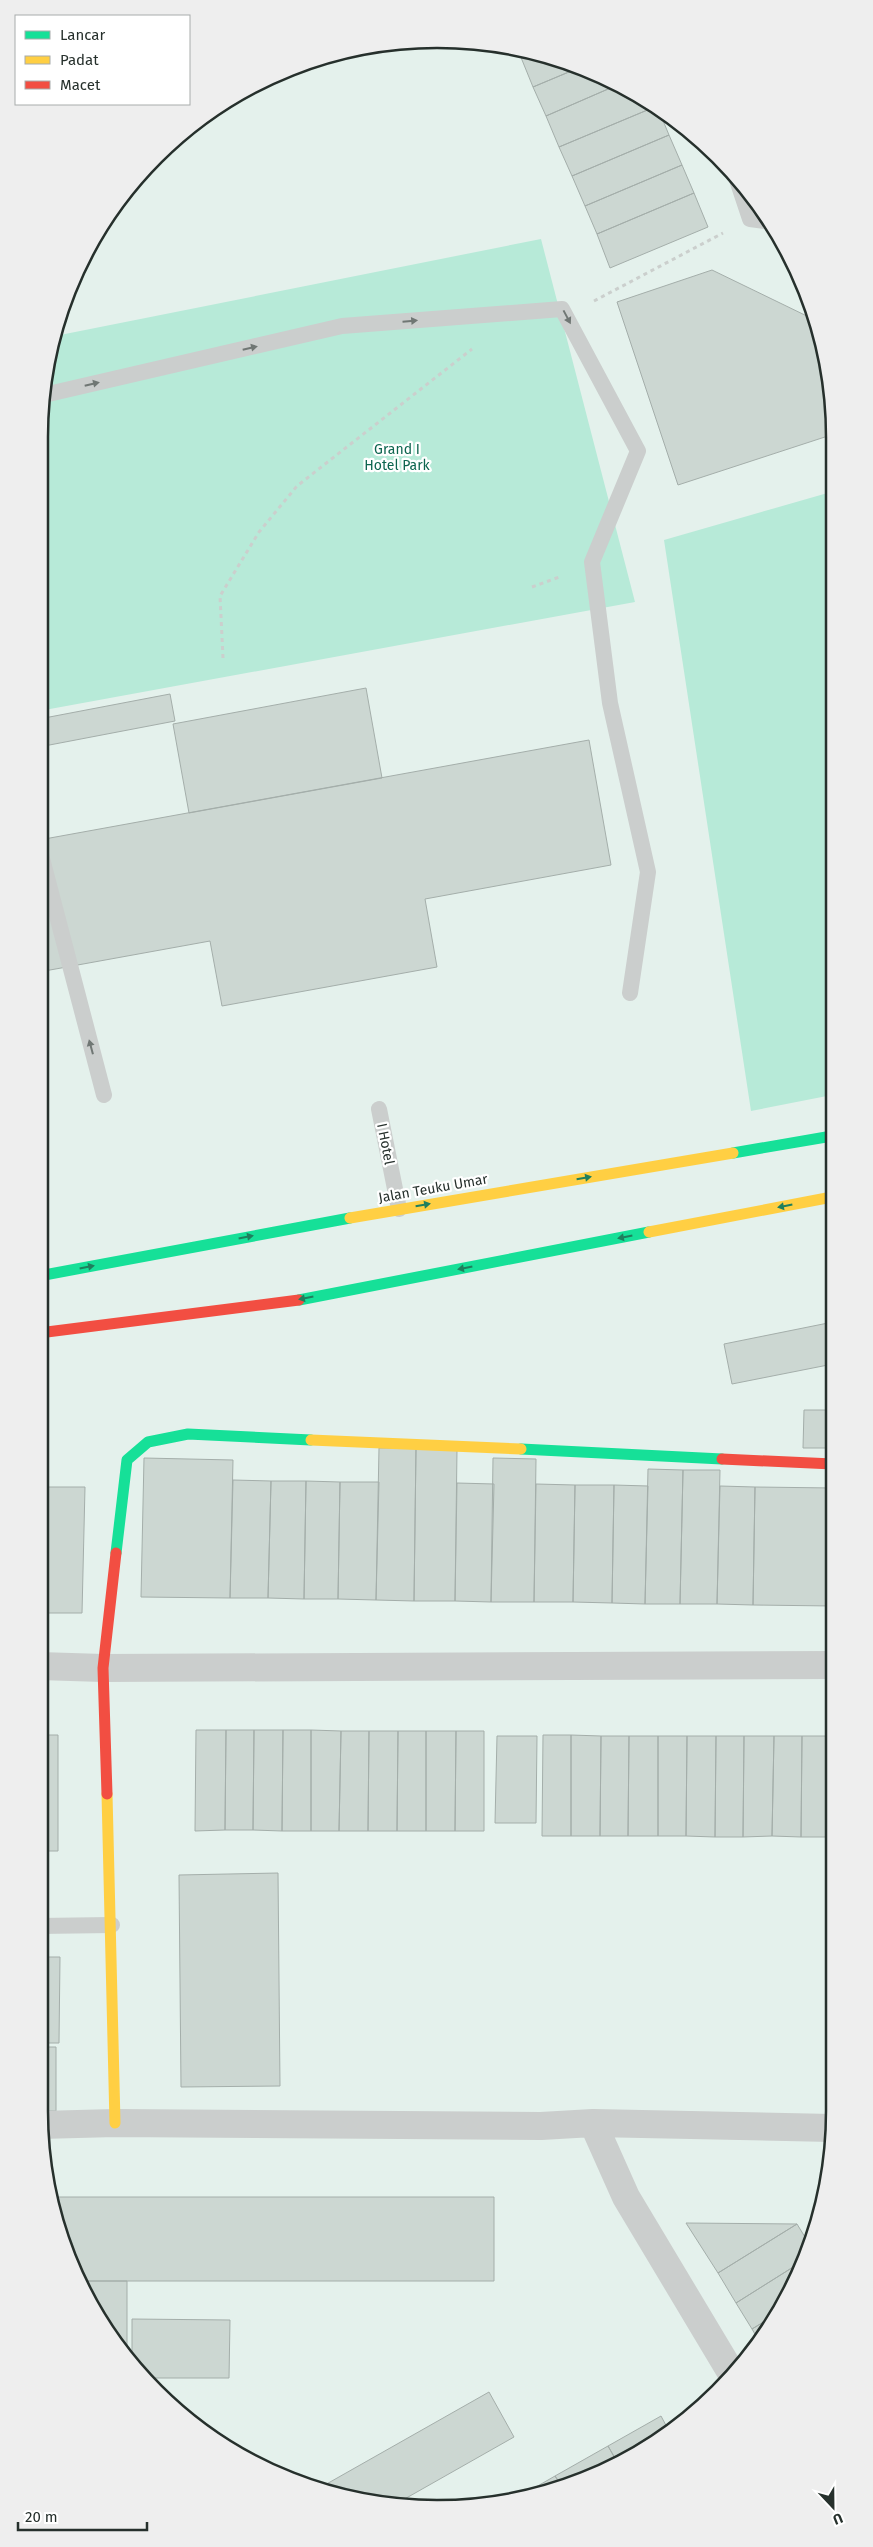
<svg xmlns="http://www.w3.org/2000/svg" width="873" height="2547" font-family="'Fira Sans',sans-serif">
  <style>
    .green { fill: #b7ead8 }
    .building { fill: #ccd7d2; stroke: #a4aeaa }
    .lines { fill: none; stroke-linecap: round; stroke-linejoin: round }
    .path { stroke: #cbcfcd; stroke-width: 3; stroke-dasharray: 4 4; stroke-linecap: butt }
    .lane { stroke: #cbcecd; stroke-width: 16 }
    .street { stroke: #cbcecd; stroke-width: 28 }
    .fast { stroke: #16e098; stroke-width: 11 }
    .slow { stroke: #ffcf43; stroke-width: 11 }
    .jam { stroke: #f24e42; stroke-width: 11 }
    .oneway { fill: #707774 }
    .oneway2 { fill: #1f7f5d }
    .labels { text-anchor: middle; stroke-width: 4.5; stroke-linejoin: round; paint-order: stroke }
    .park-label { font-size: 14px; fill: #0d654f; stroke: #fff }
    .street-label { font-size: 14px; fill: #26302c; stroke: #fff }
    .rim { fill: none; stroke: #26302c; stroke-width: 2.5 }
  </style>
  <rect width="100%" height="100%" fill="#e4f1ec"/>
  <path class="green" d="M541,239L635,602L39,711V437L52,334L57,322L60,335Z
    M831,492L832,1095L751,1111L664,540Z"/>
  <path class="building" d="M530,51L539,52L576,69L533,87L520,55Z
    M576,69L615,86L546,116L533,87Z
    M615,86L657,106L559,147L546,116Z
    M657,106L669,135L572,176L559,147Z
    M669,135L682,165L585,206L572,176Z
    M682,165L694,193L597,234L585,206Z
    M694,193L708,227L610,268L597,234Z
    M712,270L813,319L831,385V435L678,485L617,302Z
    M366,688L382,778L189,813L173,724Z
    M170,694L175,721L39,747V719Z
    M589,740L611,865L425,899L437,967L222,1006L210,941L39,972V840Z
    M833,1322V1364L732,1384L724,1344Z
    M804,1410H833V1448H803Z
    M379,1448H416L414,1601L376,1600Z
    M416,1448L457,1449L455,1601H414Z
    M144,1458L233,1460L230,1598L141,1597Z
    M493,1458L536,1459L534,1602H491Z
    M648,1469L683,1470L680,1604H645Z
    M683,1470H720L717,1604H680Z
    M233,1480L271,1481L268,1598H230Z
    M271,1481H306L304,1599L268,1598Z
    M306,1481L340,1482L338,1599H304Z
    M340,1482H379L376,1600L338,1599Z
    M457,1483L494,1484L491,1602L455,1601Z
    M536,1484L575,1485L573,1602H534Z
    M575,1485H614L612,1603L573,1602Z
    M614,1485L648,1486L645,1604L612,1603Z
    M720,1486L755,1487L753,1605L717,1604Z
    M39,1487H85L82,1613H39Z
    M755,1487L833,1488V1606L753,1605Z
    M196,1730H226L225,1830L195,1831Z
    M226,1730H254L253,1830H225Z
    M254,1730H283L282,1831L253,1830Z
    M283,1730H311V1831H282Z
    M311,1730L341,1731L339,1831H311Z
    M341,1731H369L368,1831H339Z
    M369,1731H398L397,1831H368Z
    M398,1731H426V1831H397Z
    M426,1731H456L455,1831H426Z
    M456,1731H484V1831H455Z
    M39,1735H58V1851H39Z
    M543,1735H571V1836H542Z
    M571,1735L601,1736L600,1836H571Z
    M497,1736H537L536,1823H495Z
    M601,1736H629L628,1836H600Z
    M629,1736H658V1836H628Z
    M658,1736H687L686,1836H658Z
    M687,1736H716L715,1837L686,1836Z
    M716,1736H744L743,1837H715Z
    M744,1736H774L772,1836L743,1837Z
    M774,1736H802L801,1837L772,1836Z
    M802,1736H831L830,1837H801Z
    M831,1736H834V1837H830Z
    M278,1873L280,2086L181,2087L179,1875Z
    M39,1957H60L59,2043H39Z
    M39,2047H56V2111H39Z
    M49,2197H494V2281H81L69,2262Z
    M686,2223L797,2224L718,2273Z
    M797,2224L808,2242L798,2264L736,2303L718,2273Z
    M798,2264L775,2315L752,2329L736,2303Z
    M81,2281H127V2355Z
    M775,2315L767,2332L759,2341L752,2329Z
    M132,2319L230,2320L229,2378H143L132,2365Z
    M489,2392L514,2437L394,2505H385L323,2486Z
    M661,2416L669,2431L658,2441L616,2460L608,2446Z
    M608,2446L616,2460L561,2485L555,2476Z
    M555,2476L561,2485L539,2495L515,2499Z"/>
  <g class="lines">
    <path class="path" d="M594,301L723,233
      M532,587L562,576
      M223,658L220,596L259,532L297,486L472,349"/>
    <path class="lane" d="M735,174L750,219L765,221
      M44,395L342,326L562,309L638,451L592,562L610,703L648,872L630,993
      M39,847L104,1095
      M379,1109L399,1209
      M39,1926L112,1925"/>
    <path class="street" d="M39,1666L103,1668L833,1665
      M593,2123L626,2197L732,2374
      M40,2125L115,2123L541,2126L593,2123L832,2128"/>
    <path class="fast" d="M733,1153L832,1136
      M39,1276L350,1218
      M299,1300L649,1232
      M521,1449L722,1459
      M116,1553L127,1460L148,1442L188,1434L311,1440"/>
    <path class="slow" d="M350,1218L733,1153
      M649,1232L832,1197
      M311,1440L521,1449
      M107,1794L115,2123"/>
    <path class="jam" d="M39,1333L299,1300
      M722,1459L833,1464
      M107,1794L103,1668L116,1553"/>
  </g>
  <defs><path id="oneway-solid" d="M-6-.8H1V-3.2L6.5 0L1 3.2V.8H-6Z" transform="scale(1.25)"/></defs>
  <g class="oneway">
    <use href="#oneway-solid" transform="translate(567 317) rotate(62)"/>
    <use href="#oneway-solid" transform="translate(410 321) rotate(-5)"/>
    <use href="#oneway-solid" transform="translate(250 348) rotate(-13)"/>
    <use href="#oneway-solid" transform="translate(92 384) rotate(-13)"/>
    <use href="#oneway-solid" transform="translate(91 1047) rotate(-105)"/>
  </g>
  <g class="oneway2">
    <use href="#oneway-solid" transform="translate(584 1178) rotate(-10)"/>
    <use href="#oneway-solid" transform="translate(423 1205) rotate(-10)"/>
    <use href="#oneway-solid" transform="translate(785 1206) rotate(169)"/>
    <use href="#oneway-solid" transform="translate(246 1237) rotate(-11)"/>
    <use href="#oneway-solid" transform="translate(625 1237) rotate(169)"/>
    <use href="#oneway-solid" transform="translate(87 1267) rotate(-11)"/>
    <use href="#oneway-solid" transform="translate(465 1268) rotate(169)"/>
    <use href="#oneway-solid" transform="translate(306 1298) rotate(169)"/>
  </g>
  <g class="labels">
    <g class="park-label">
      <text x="397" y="454">Grand I<tspan x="397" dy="16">Hotel Park</tspan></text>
    </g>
    <g class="street-label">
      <text transform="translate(386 1144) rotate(79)" y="5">I Hotel</text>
      <text transform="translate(433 1188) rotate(-10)" y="5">Jalan Teuku Umar</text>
    </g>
  </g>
  <path d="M0 0H873V2547H0ZM437 48H437A389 389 0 0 1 826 437V2111A389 389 0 0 1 437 2500H437A389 389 0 0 1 48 2111V437A389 389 0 0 1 437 48Z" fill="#eee" fill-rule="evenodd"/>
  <path class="rim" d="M437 48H437A389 389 0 0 1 826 437V2111A389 389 0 0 1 437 2500H437A389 389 0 0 1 48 2111V437A389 389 0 0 1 437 48Z"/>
  <rect x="15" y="15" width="175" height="90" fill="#ffffff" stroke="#a8acab"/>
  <rect x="25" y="31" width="25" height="8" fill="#16e098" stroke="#a8acab"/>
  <text x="60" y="40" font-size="15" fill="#26302c">Lancar</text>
  <rect x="25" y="56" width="25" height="8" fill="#ffcf43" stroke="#a8acab"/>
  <text x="60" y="65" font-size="15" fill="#26302c">Padat</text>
  <rect x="25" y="81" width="25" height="8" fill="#f24e42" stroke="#a8acab"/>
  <text x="60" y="90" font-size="15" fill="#26302c">Macet</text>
  <g transform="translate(833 2507) rotate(158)" stroke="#ffffff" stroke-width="4" paint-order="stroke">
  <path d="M0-4L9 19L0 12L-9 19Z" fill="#26302c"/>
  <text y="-8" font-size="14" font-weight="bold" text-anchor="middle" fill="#26302c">U</text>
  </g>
  <path d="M18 2522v8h129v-8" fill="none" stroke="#26302c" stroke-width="2.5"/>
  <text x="25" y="2522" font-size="15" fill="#26302c" stroke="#ffffff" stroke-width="4" paint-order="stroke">20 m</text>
</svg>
